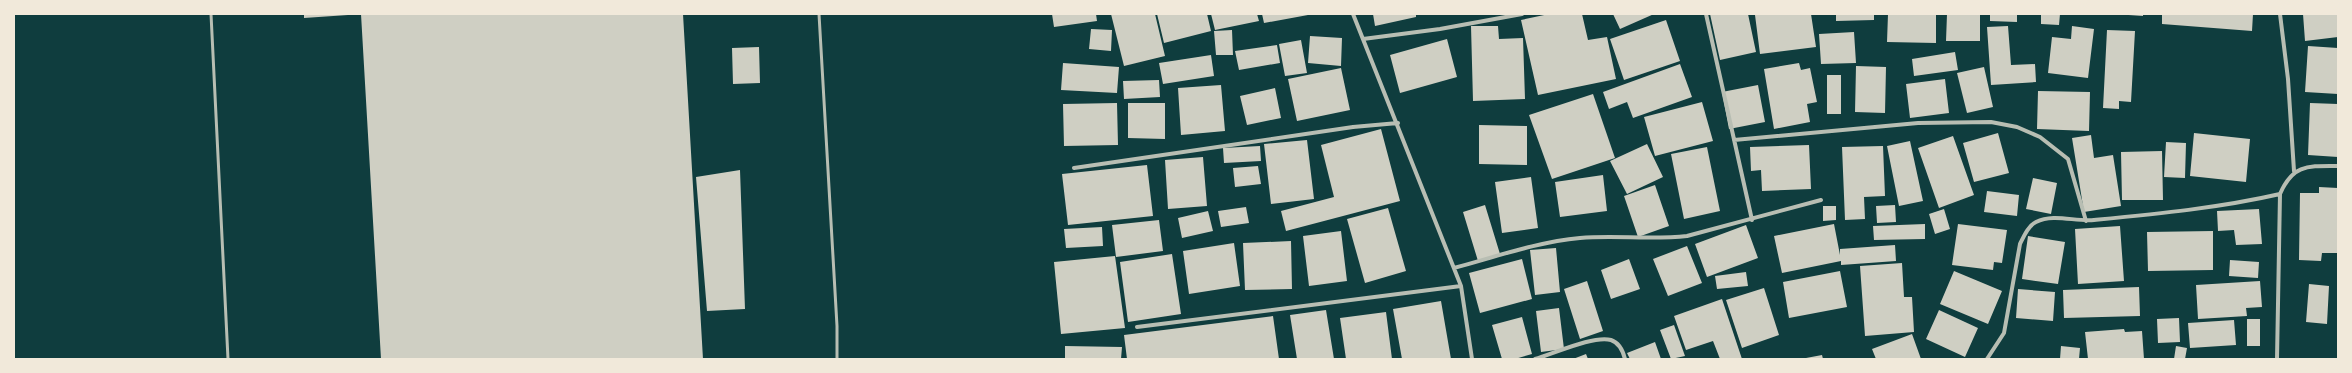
<svg xmlns="http://www.w3.org/2000/svg" width="2352" height="373" font-family="'Noto Sans',sans-serif">
  <style>
    .building { fill: #cfcfc3 }
    .lines { fill: none; stroke-linecap: round; stroke-linejoin: round }
    .service { stroke: #b8beb3; stroke-width: 3 }
    .minor { stroke: #b8beb3; stroke-width: 4 }
  </style>
  <rect width="100%" height="100%" fill="#0f3d3e"/>
  <path class="building" d="M304,14H348V15L304,18Z
    M361,14H683L703,359H381Z
    M1052,14H1096L1097,21L1054,27Z
    M1111,14H1155L1165,56L1124,66Z
    M1157,14H1207L1211,31L1164,43Z
    M1211,14H1257L1259,21L1215,30Z
    M1262,14H1308V15L1264,23Z
    M1373,14H1416V17L1375,26Z
    M1549,14H1582L1588,40L1607,37L1616,79L1538,95L1521,20Z
    M1613,14H1654L1620,29Z
    M1710,14H1748L1756,52L1720,60Z
    M1811,14L1816,47L1760,54L1755,15Z
    M1836,14H1874V20L1836,21Z
    M1888,14H1936V43L1887,42Z
    M1947,14H1980V41H1946Z
    M1990,14H2017V22L1990,21Z
    M2041,14H2060L2059,25L2041,24Z
    M2114,14H2143V16Z
    M2162,14H2253L2252,31L2162,24Z
    M2303,14H2338V37L2305,41Z
    M1666,20L1680,61L1624,80L1610,39Z
    M1471,26H1498L1499,39L1523,38L1525,99L1473,101Z
    M2008,26L2011,65L2035,64L2036,82L1991,85L1987,27Z
    M2072,26L2094,29L2088,78L2048,73L2052,37L2071,39Z
    M1091,29L1112,30L1111,51L1089,49Z
    M1232,30L1233,55H1216L1214,31Z
    M2107,30L2135,31L2131,102L2119,101V109L2103,108Z
    M1854,32L1856,63L1821,64L1819,34Z
    M1310,36L1342,38L1341,66L1308,63Z
    M1447,39L1457,77L1400,93L1390,55Z
    M1301,40L1307,73L1285,76L1279,44Z
    M1277,45L1280,63L1239,70L1235,51Z
    M2308,46L2338,48V94L2305,92Z
    M759,47L760,83L733,84L732,48Z
    M1955,52L1958,70L1914,76L1912,59Z
    M1211,55L1214,76L1163,84L1159,63Z
    M1063,63L1119,67L1117,93L1061,90Z
    M1799,63L1801,70L1810,68L1817,102L1807,104L1810,122L1774,129L1764,69Z
    M1680,64L1692,97L1633,118L1627,102L1609,109L1603,92Z
    M1856,66L1886,67L1885,113L1855,112Z
    M1984,67L1993,107L1967,113L1957,73Z
    M1341,68L1350,110L1297,121L1288,79Z
    M1827,75H1841V114H1827Z
    M1945,79L1949,113L1910,118L1906,84Z
    M1159,80L1160,97L1124,99L1123,81Z
    M1221,85L1225,131L1181,135L1178,88Z
    M1758,85L1765,122L1729,129L1722,92Z
    M1275,88L1281,118L1247,125L1240,96Z
    M2038,91L2090,92L2089,131L2037,129Z
    M1593,94L1615,158L1552,179L1529,115Z
    M1702,102L1713,141L1655,156L1644,117Z
    M1117,103L1118,145L1064,146L1063,104Z
    M1128,103H1165V139L1128,138Z
    M2310,103L2338,104V157L2308,155Z
    M1479,125L1527,126V165L1479,164Z
    M1381,129L1400,201L1286,231L1281,211L1334,197L1321,145Z
    M1998,133L2009,173L1974,182L1963,143Z
    M2194,133L2250,139L2246,182L2190,176Z
    M2091,135L2094,158L2113,155L2121,206L2084,212L2072,138Z
    M1953,136L1974,195L1939,208L1918,148Z
    M1307,140L1314,199L1271,204L1264,144Z
    M1910,141L1923,201L1899,206L1887,146Z
    M2166,142L2186,143L2185,178L2164,177Z
    M1647,144L1663,177L1627,194L1610,161Z
    M1809,145L1811,189L1762,191L1761,170L1751,171L1750,147Z
    M1260,146L1261,161L1224,163L1223,148Z
    M1883,146L1885,196L1864,197L1865,219L1845,220L1842,147Z
    M1707,147L1720,211L1684,219L1671,154Z
    M2162,151L2163,200H2122L2121,152Z
    M1203,157L1207,206L1168,209L1165,160Z
    M1147,165L1153,216L1068,225L1062,174Z
    M1258,166L1261,184L1235,187L1233,168Z
    M740,170L745,309L707,311L696,177Z
    M1603,175L1607,211L1560,217L1555,182Z
    M1531,177L1538,228L1502,233L1495,182Z
    M2033,178L2057,183L2051,214L2026,209Z
    M1655,185L1669,226L1638,237L1624,196Z
    M2319,187L2338,188V253H2322L2321,261L2299,260L2300,193H2319Z
    M1987,191L2019,195L2017,216L1984,212Z
    M1485,205L1500,254L1478,261L1463,212Z
    M1895,205L1896,222L1877,223L1876,206Z
    M1823,206H1836V220L1823,221Z
    M1246,207L1249,223L1221,227L1218,211Z
    M1388,208L1406,271L1365,283L1347,219Z
    M1944,209L1950,229L1935,234L1929,214Z
    M2259,209L2262,244L2236,245L2234,230L2218,231L2217,211Z
    M1208,211L1213,231L1182,238L1178,218Z
    M1159,220L1163,251L1116,257L1112,225Z
    M1834,224L1840,255V249L1895,245L1896,261L1841,265V261L1782,273L1774,236Z
    M1925,224V239L1874,240L1873,226Z
    M1958,224L2007,230L2002,263L1994,262L1993,270L1952,265Z
    M1746,225L1758,258L1707,277L1695,244Z
    M2120,226L2124,281L2078,284L2075,229Z
    M1102,227L1103,246L1066,248L1064,229Z
    M1341,231L1347,281L1309,286L1303,236Z
    M2213,231V270L2148,271L2147,232Z
    M2028,236L2065,242L2058,284L2022,279Z
    M1291,241L1292,289L1245,290L1243,243Z
    M1234,243L1240,286L1189,294L1183,251Z
    M1687,246L1702,283L1668,296L1653,259Z
    M1556,248L1560,292L1535,295L1530,250Z
    M1172,254L1181,314L1128,322L1120,262Z
    M1115,256L1125,328L1061,334L1054,262Z
    M1522,259L1532,299L1480,313L1469,273Z
    M1629,259L1640,289L1611,299L1601,270Z
    M2230,260L2259,262L2258,278L2229,276Z
    M1902,263L1904,297H1912L1914,332L1865,336L1860,266Z
    M1840,271L1847,307L1789,318L1783,282Z
    M1954,271L2002,291L1988,324L1940,304Z
    M1746,272L1748,286L1717,289L1715,276Z
    M1587,281L1603,331L1580,339L1564,289Z
    M2260,281L2262,307L2246,308L2247,316L2198,319L2196,285Z
    M2309,284L2329,286L2327,324L2306,322Z
    M2139,287L2140,316L2064,318L2063,290Z
    M1764,288L1779,335L1742,348L1726,300Z
    M2018,289L2055,292L2053,321L2016,318Z
    M1722,299L1742,359H1720L1713,341L1686,350L1674,316Z
    M1441,301L1451,359H1402L1393,309Z
    M1559,308L1564,349L1541,352L1536,311Z
    M1326,310L1334,359H1297L1290,315Z
    M1939,310L1978,328L1965,357L1926,339Z
    M1386,312L1392,359H1346L1340,318Z
    M1273,316L1279,359H1127L1124,335Z
    M1522,317L1532,354L1515,359H1502L1492,325Z
    M2179,318L2180,342L2158,343L2157,319Z
    M2247,319H2260V346H2247Z
    M2234,320L2236,345L2190,348L2188,323Z
    M1674,325L1685,356L1671,359L1660,330Z
    M2124,329L2125,332L2142,331L2144,359H2088L2085,332Z
    M1912,334L1921,359H1876L1872,349Z
    M1655,342L1661,359H1630L1627,353Z
    M1065,346L1122,347L1121,359H1065Z
    M2061,346L2080,348L2079,359H2060Z
    M2176,346L2187,348L2185,359H2174Z
    M1586,354L1588,359H1573Z
    M1822,355L1823,359H1806V358Z"/>
  <g class="lines">
    <path class="service" d="M211,14L228,359
      M819,14L837,326V359"/>
    <path class="minor" d="M1353,14L1461,286L1472,359
      M1706,14L1752,220
      M2280,14L2288,79L2294,171
      M1363,39L1440,29L1522,14
      M1734,140L1918,123L1991,122L2017,127L2040,137L2068,159L2086,221
      M1074,168L1353,127L1398,123
      M1454,268C1495,257 1537,242 1580,238C1615,235 1651,240 1687,236L1821,200
      M1137,327L1461,286
      M1535,359C1553,354 1594,335 1611,340C1620,343 1623,351 1625,359
      M1987,359L2004,333L2020,244C2024,236 2028,226 2036,222C2054,213 2075,222 2094,220C2156,214 2219,208 2280,194
      M2277,359L2280,194C2293,164 2308,166 2338,166"/>
  </g>
  <rect width="2352" height="373" fill="none" stroke="#f1e9da" stroke-width="30"/>
</svg>
